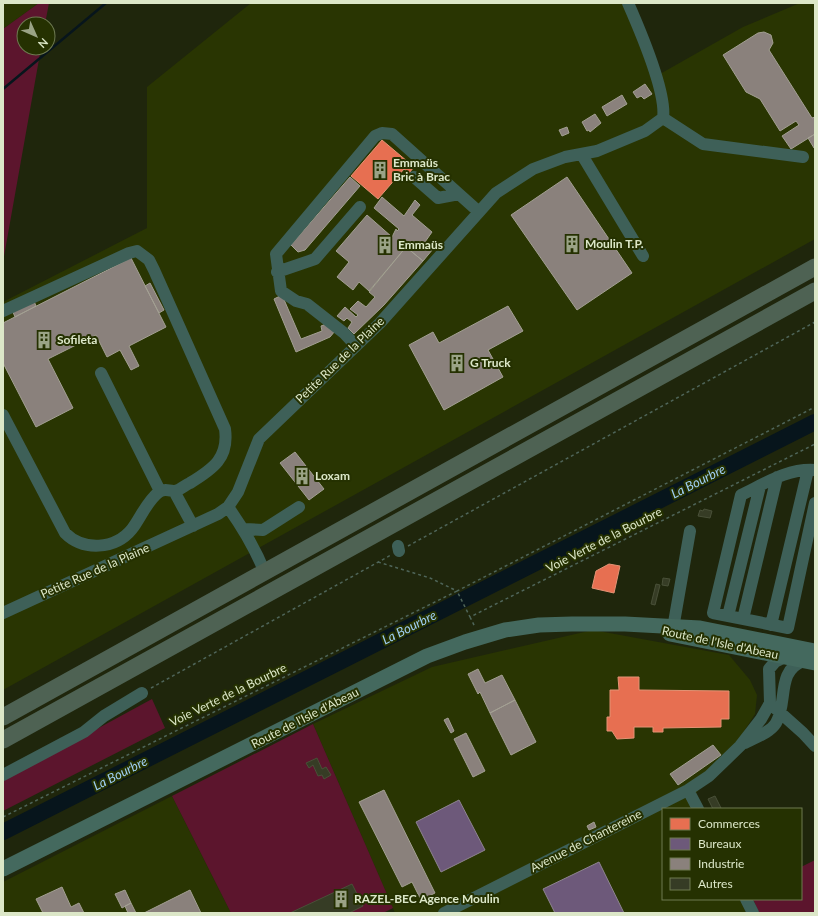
<svg xmlns="http://www.w3.org/2000/svg" width="818" height="916" font-family="Lato,sans-serif">
  <style>
    .built { fill: #293502 }
    .green { fill: #5c152d }
    .shops { fill: #e76f51; stroke: #e49375 }
    .offices { fill: #6d597a; stroke: #8e8491 }
    .industry { fill: #8a817c; stroke: #a3a093 }
    .lines { fill: none; stroke-linecap: round; stroke-linejoin: round }
    .stream { stroke: #07151c; stroke-width: 2.5 }
    .river { stroke: #07151c; stroke-width: 16 }
    .building { fill: #363c25; stroke: #495038 }
    .path { stroke: #4f6559; stroke-width: 1.5; stroke-dasharray: 3 3; stroke-linecap: butt }
    .minor { stroke: #3e6058; stroke-width: 12 }
    .major { stroke: #44695e; stroke-width: 15 }
    .highway { stroke: #4e6253; stroke-width: 17 }
    .labels { text-anchor: middle; stroke-width: 4; stroke-linejoin: round; paint-order: stroke }
    .poi-label { font-size: 12px; font-weight: bold; fill: #dce7c8; stroke: #253101; text-anchor: start }
    .street-label { font-size: 12px; fill: #dce7c8; stroke: #253101 }
    .water-label { font-size: 13px; font-style: italic; fill: #9fcef3; stroke: #253101 }
  </style>
  <rect width="100%" height="100%" fill="#1f260c"/>
  <path class="built" d="M3,3H39L3,29Z
    M251,3H626L660,74L743,27L800,3H815V239L3,690V302L147,228V87Z
    M593,630L729,655L750,680L757,695L755,714L741,736L694,796L700,809H663V899H740L746,913H395L313,724L432,667Z
    M172,796L231,913H3V882Z"/>
  <path class="green" d="M39,3H49L45,24H24V48H41L3,262V29Z
    M152,699L165,728L3,811V780Z
    M313,724L393,908L383,913H231L172,796Z
    M815,860V913H759L753,899H801V867Z"/>
  <path class="shops" d="M382,140L414,167L409,173L404,169L378,199L351,176Z
    M609,564L620,566L614,593L592,588L596,571Z
    M618,677H639V690L729,691V719H721V727L663,728V732H653V727H634V738L617,739L612,731H607V717H610V690H619Z"/>
  <path class="offices" d="M459,800L485,850L441,872L416,822Z
    M599,862L624,913H555L543,889Z"/>
  <path class="industry" d="M764,32L771,35L773,43L769,50L812,118L815,117V134L791,149L782,136L799,125L796,121L780,131L760,99L746,92L723,55L758,33Z
    M645,84L652,94L644,99L641,96L637,98L633,92Z
    M622,95L627,104L607,116L602,107Z
    M595,114L601,123L590,132L589,130L587,131L582,122Z
    M567,127L569,133L562,136L559,130Z
    M815,134V148H814L808,138Z
    M350,177L360,186L305,250L298,252L291,245Z
    M567,177L632,273L577,310L511,215Z
    M382,197L404,216L415,200L420,205L412,215L432,232L425,242L433,249L423,261L406,247L369,291L359,282L353,290L337,277L349,262L336,251L367,215L392,237L396,229L397,231L399,229L374,208Z
    M406,247L423,261L384,305L354,334L348,328L352,322L347,318L344,321L337,316L345,307L356,317L358,315L350,309L358,301L366,307L375,297L369,292Z
    M131,258L166,327L129,346L139,366L131,370L120,350L107,357L96,335L48,359L73,408L36,427L3,363V323Z
    M150,283L164,310L159,313L145,286Z
    M282,295L301,339L322,331L321,326L326,324L335,331L330,337L296,352L274,299Z
    M34,301L36,306L15,317L13,312Z
    M508,306L523,331L488,350L503,377L444,410L409,345L433,332L439,343Z
    M295,452L324,489L309,500L280,463Z
    M478,669L485,683L502,675L515,700L490,713L480,692L478,694L468,674Z
    M515,700L536,742L511,755L490,713Z
    M448,718L454,731L451,733L444,720Z
    M466,733L485,771L473,777L454,739Z
    M713,745L721,755L678,785L670,774Z
    M384,790L435,893L421,900L412,882L402,887L359,802Z
    M594,822L596,827L589,830L587,826Z
    M62,887L71,907L79,903L84,913H43L36,899Z
    M125,890L131,903L122,908L115,894Z
    M190,890L201,913H144Z
    M131,903L136,913H128L125,906Z"/>
  <g class="lines">
    <path class="stream" d="M3,89L106,3"/>
    <path class="river" d="M3,832L815,422"/>
  </g>
  <path class="building" d="M704,509L712,511L710,518L698,516L700,510L703,511Z
    M663,578L670,579L668,586L662,585Z
    M656,584L660,585L655,605L651,604Z
    M317,758L322,769L326,767L331,775L324,779L322,775L318,776L313,765L309,768L306,763Z
    M715,796L721,808L718,809H713L708,799Z
    M352,884L363,906L349,913H290Z"/>
  <g class="lines">
    <path class="path" d="M408,546L815,322
      M378,562L430,578L457,591L815,407
      M470,617L475,627
      M151,688L391,555
      M3,817L457,591L470,617L815,444"/>
    <path class="minor" d="M663,118L703,144L803,157
      M582,155L643,256
      M414,177L438,198L459,194
      M277,272L315,259L360,207
      M3,311L129,253L137,251L149,260L154,270L225,429C229,458 213,469 190,483C185,485 179,491 174,491C168,491 165,488 159,492C147,501 141,517 132,529C115,550 83,551 65,533L3,415
      M356,346L344,333L307,304L296,301L281,291L276,254L375,136L382,133L392,134L479,212
      M101,373L160,491
      M815,470C788,468 764,484 741,495L713,613L788,628L815,503
      M174,491L193,526
      M228,507C243,528 255,548 265,573
      M244,529L263,530L299,507
      M398,546L399,551
      M3,613L218,514L228,507L238,492L259,439L380,323L496,193L533,169L565,157L597,151L645,131L663,118C667,92 639,28 628,3
      M728,616L760,486
      M743,619L777,477
      M771,625L808,470
      M672,634L690,531
      M775,708L803,733L815,746
      M745,743C754,738 770,733 776,723C788,703 776,671 803,661
      M3,775L84,732L104,716L142,693
      M688,790L698,809
      M746,899L753,913
      M444,913L688,790L709,776L740,746L761,719L770,703L769,669L775,662L789,655"/>
    <path class="major" d="M670,634L815,663
      M3,869L427,656L465,642L505,630L539,625L572,624H625L700,628L815,651"/>
    <path class="highway" d="M3,717L815,267
      M3,740L815,291"/>
  </g>
  <defs>
    <g id="building-bare" transform="scale(1.38)"><path d="M-4-6H4V6H1V3H-1V6H-4ZM-2.5-4.3h1.7v1.8h-1.7ZM.8-4.3h1.7v1.8H.8ZM-2.5-1h1.7V.8h-1.7ZM.8-1h1.7V.8H.8Z" fill="#9aa386" stroke="#253101" stroke-width="2.5" paint-order="stroke"/></g>
  </defs>
  <g fill-rule="evenodd">
    <use href="#building-bare" x="380" y="170"/>
    <use href="#building-bare" x="572" y="244"/>
    <use href="#building-bare" x="385" y="245"/>
    <use href="#building-bare" x="44" y="340"/>
    <use href="#building-bare" x="457" y="363"/>
    <use href="#building-bare" x="302" y="476"/>
    <use href="#building-bare" x="341" y="899"/>
  </g>
  <g class="labels">
    <g class="poi-label">
      <text x="393" y="167">Emmaüs<tspan x="393" dy="14">Bric à Brac</tspan></text>
      <text x="585" y="248">Moulin T.P.</text>
      <text x="398" y="249">Emmaüs</text>
      <text x="57" y="344">Sofileta</text>
      <text x="470" y="367">G Truck</text>
      <text x="315" y="480">Loxam</text>
      <text x="354" y="903">RAZEL-BEC Agence Moulin</text>
    </g>
    <g class="street-label">
      <text transform="translate(340 360) rotate(-44)" y="4">Petite Rue de la Plaine</text>
      <text transform="translate(604 540) rotate(-27)" y="4">Voie Verte de la Bourbre</text>
      <text transform="translate(95 571) rotate(-24)" y="4">Petite Rue de la Plaine</text>
      <text transform="translate(720 643) rotate(12)" y="4">Route de l'Isle d'Abeau</text>
      <text transform="translate(228 695) rotate(-26)" y="4">Voie Verte de la Bourbre</text>
      <text transform="translate(305 718) rotate(-27)" y="4">Route de l'Isle d'Abeau</text>
      <text transform="translate(586 841) rotate(-27)" y="4">Avenue de Chantereine</text>
    </g>
    <g class="water-label">
      <text transform="translate(698 481) rotate(-27)" y="5">La Bourbre</text>
      <text transform="translate(409 627) rotate(-27)" y="5">La Bourbre</text>
      <text transform="translate(120 773) rotate(-27)" y="5">La Bourbre</text>
    </g>
  </g>
  <rect width="818" height="916" fill="none" stroke="#dce7c8" stroke-width="8"/>
  <rect x="662" y="808" width="140" height="92" fill="#253101" stroke="#6e7a51"/>
  <rect x="670" y="818" width="20" height="12" fill="#e76f51" stroke="#6e7a51"/>
  <text x="698" y="828" font-size="12" fill="#dce7c8">Commerces</text>
  <rect x="670" y="838" width="20" height="12" fill="#6d597a" stroke="#6e7a51"/>
  <text x="698" y="848" font-size="12" fill="#dce7c8">Bureaux</text>
  <rect x="670" y="858" width="20" height="12" fill="#8a817c" stroke="#6e7a51"/>
  <text x="698" y="868" font-size="12" fill="#dce7c8">Industrie</text>
  <rect x="670" y="878" width="20" height="12" fill="#363c25" stroke="#6e7a51"/>
  <text x="698" y="888" font-size="12" fill="#dce7c8">Autres</text>
  <g transform="translate(36 36) rotate(135)"><circle r="19" fill="#253101" stroke="#6e7a51"/>
  <path d="M0-3L7 15L0 10L-7 15Z" fill="#9aa386"/>
  <text y="-6" font-size="11" font-weight="bold" text-anchor="middle" fill="#dce7c8">N</text>
  </g>
</svg>
